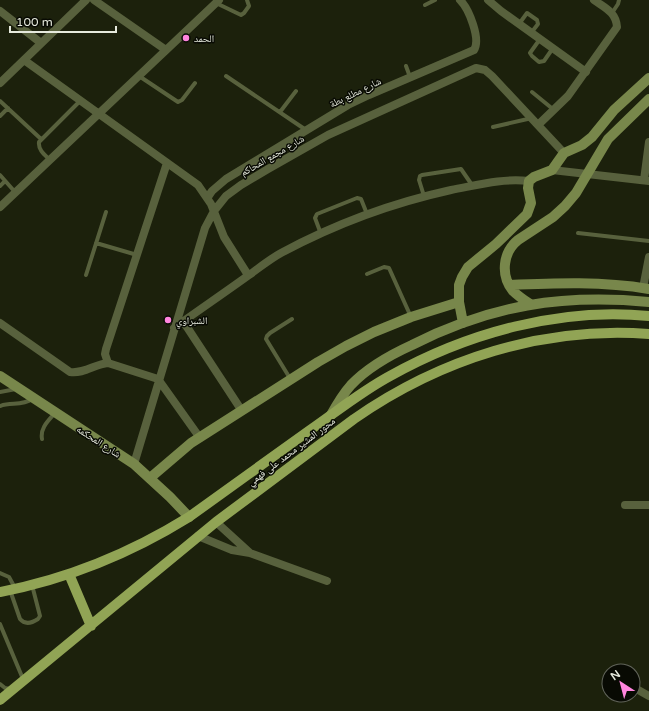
<svg xmlns="http://www.w3.org/2000/svg" width="649" height="711" font-family="'Varela Round','Noto Naskh Arabic',sans-serif">
  <style>
    .lines { fill: none; stroke-linecap: round; stroke-linejoin: round }
    .lane { stroke: #58613d; stroke-width: 4 }
    .street { stroke: #58613d; stroke-width: 8 }
    .secondary { stroke: #78874b; stroke-width: 10 }
    .primary { stroke: #91a455; stroke-width: 10 }
    .poi-dot { fill: #ff85de; stroke: #080a03; stroke-width: 1.5 }
    .labels { text-anchor: middle; stroke-width: 3; stroke-linejoin: round; paint-order: stroke }
    .poi-label { font-size: 10px; fill: #e6eadd; stroke: #080a03; text-anchor: start }
    .street-label { font-size: 10px; fill: #e6eadd; stroke: #080a03 }
  </style>
  <rect width="100%" height="100%" fill="#1c210c"/>
  <g class="lines">
    <path class="lane" d="M216,3L241,15L244,13L249,6L247,0
      M425,5L435,0
      M612,13L618,4L619,0
      M519,24L527,13L537,20L538,24L531,33
      M540,39L530,53L532,56L539,62L544,61L553,48
      M406,66L410,77
      M139,76L178,102L182,100L195,83
      M226,76L306,130
      M532,92L554,110
      M0,101L41,139
      M280,112L296,91
      M0,116L8,108
      M493,127L532,118
      M50,160C45,155 38,150 39,142L80,101
      M0,175L15,192
      M0,186L5,181
      M424,196L419,180L420,176L422,175L461,169L472,185
      M578,233L649,241
      M321,234L315,218L317,214L357,198L361,199L367,214
      M96,243L137,255
      M367,274L384,267L389,268L411,317
      M86,275L106,212
      M291,380L266,339L267,336L270,333L292,319
      M0,392L16,389
      M0,406C11,402 22,406 32,399
      M42,439C40,428 48,421 55,413
      M0,573L9,577L15,588
      M10,590L20,619C25,625 32,623 38,619L40,616L32,585
      M0,624L23,679
      M0,684L5,688L10,689"/>
    <path class="street" d="M94,0L166,50
      M488,0L501,11L586,72
      M0,11L41,43
      M24,60L198,185L211,204L224,237L248,275
      M0,83L86,0
      M538,125L568,96L617,27C616,12 605,8 594,0
      M552,170L649,181
      M644,180L649,142
      M208,197L212,191L226,179L348,105L369,95L474,50C481,39 469,9 460,0
      M0,207L219,0
      M643,288L649,257
      M183,321L242,411
      M0,323L70,372C84,374 95,364 108,363L158,379L200,438
      M174,328C199,310 224,293 249,275C259,268 270,259 281,253C335,224 392,203 451,190C478,185 502,178 529,181
      M108,363L105,354L106,349L167,163
      M134,464L205,228L214,211L226,196L241,185L268,169L328,135L476,68L485,70L492,76L564,153
      M625,505H649
      M216,522L250,553
      M198,536L232,550L250,553L327,581
      M633,687L649,696"/>
    <path class="secondary" d="M509,285C556,283 603,281 649,289
      M530,304C524,300 518,296 513,291C500,275 503,252 518,240L553,217L565,206L576,193L608,139L649,99
      M463,323L459,302V285L462,277L468,267L496,244L527,214L531,203L528,188L529,181L534,177L552,170L564,153L582,145L592,137L614,110L649,78
      M0,376L134,464L170,497L189,517
      M331,415C337,404 343,394 351,385C368,367 390,355 412,345C491,305 561,294 649,302
      M150,478L191,443L318,362L346,346L374,332L411,317L459,302"/>
    <path class="primary" d="M69,574L91,626
      M0,592C68,579 131,553 189,517C229,488 270,459 310,430C336,412 362,391 390,376C467,333 560,307 649,316
      M0,700L216,522L354,419C440,359 543,326 649,334"/>
  </g>
  <g class="poi-dot">
    <circle cx="186" cy="38" r="4"/>
    <circle cx="168" cy="320" r="4"/>
  </g>
  <g class="labels">
    <g class="poi-label">
      <text x="194" y="42">الحمد</text>
      <text x="176" y="324">الشبراوي</text>
    </g>
    <g class="street-label">
      <text transform="translate(355 92) rotate(-26)" y="4">شارع مطلع بطة</text>
      <text transform="translate(272 155) rotate(-30)" y="4">شارع مجمع المحاكم</text>
      <text transform="translate(99 441) rotate(33)" y="4">شارع المحكمه</text>
      <text transform="translate(291 451) rotate(-37)" y="4">محور المشير محمد على فهمي</text>
    </g>
  </g>
  <g transform="translate(621 683) rotate(324)"><circle r="19" fill="#080a03" stroke="#61645a"/>
  <path d="M0-3L7 15L0 10L-7 15Z" fill="#ff85de"/>
  <text y="-6" font-size="11" font-weight="bold" text-anchor="middle" fill="#e6eadd">N</text>
  </g>
  <path d="M10 26v6h106v-6" fill="none" stroke="#e6eadd" stroke-width="2"/>
  <text x="16" y="26" font-size="12" fill="#e6eadd" stroke="#080a03" stroke-width="3" paint-order="stroke">100 m</text>
</svg>
